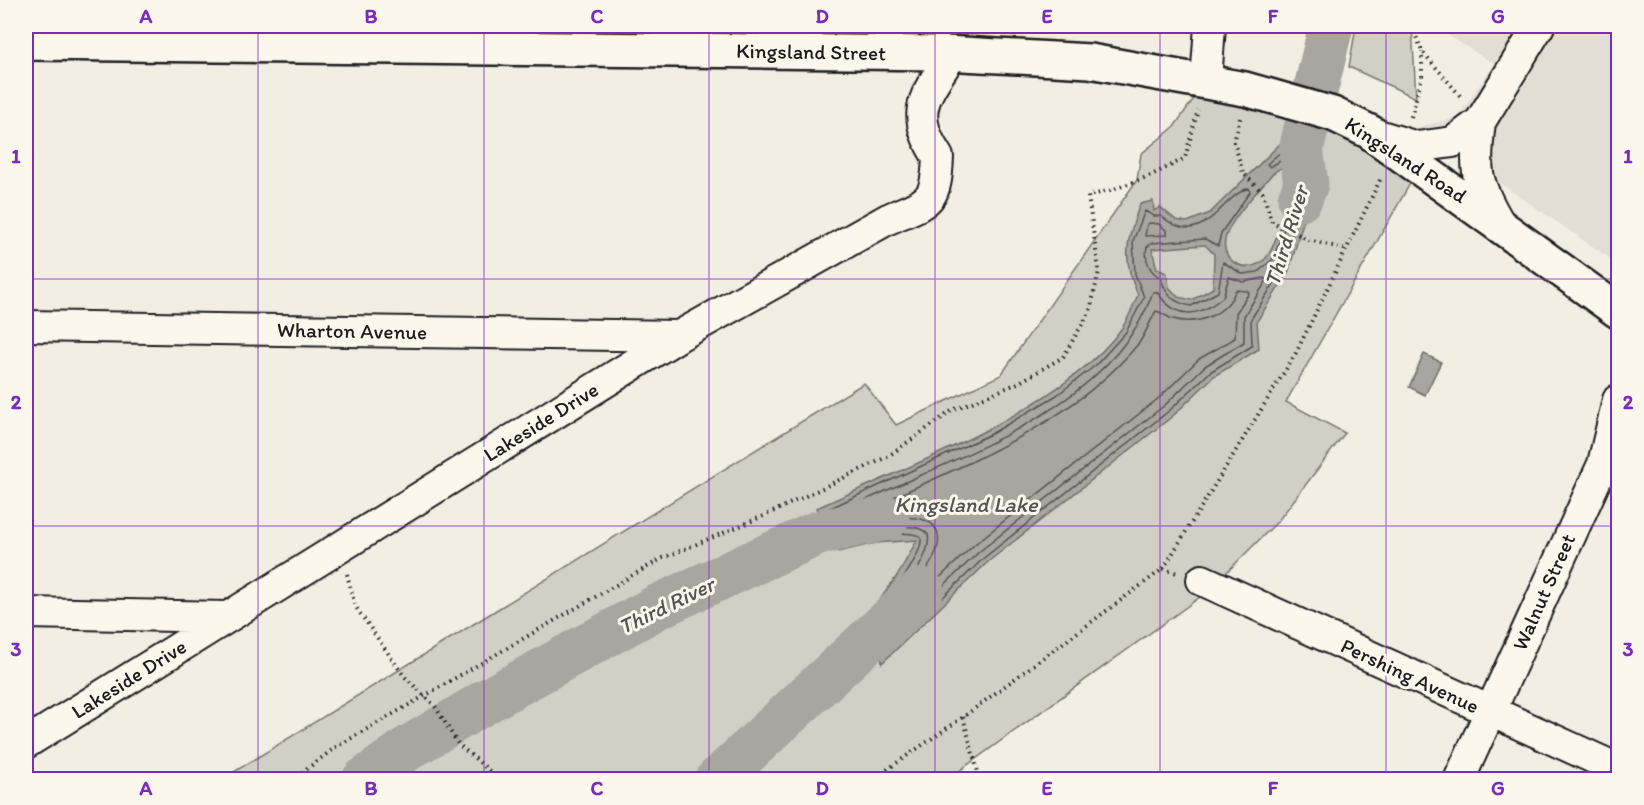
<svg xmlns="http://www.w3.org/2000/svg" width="1644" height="805" font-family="Itim,sans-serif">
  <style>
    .built { fill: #e2ded5 }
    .green { fill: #d2cfc6; stroke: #777671; stroke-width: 1.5 }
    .water { fill: #a9a6a0; stroke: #716f6b; stroke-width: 1.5; fill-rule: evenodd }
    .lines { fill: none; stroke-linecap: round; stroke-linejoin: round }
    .shore { stroke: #545351; stroke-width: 1.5 }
    .river { stroke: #a9a6a0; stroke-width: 45 }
    .minor-casing { stroke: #1c1c1c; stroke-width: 34 }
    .major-casing { stroke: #1c1c1c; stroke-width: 38 }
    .path { stroke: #1c1c1c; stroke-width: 4; stroke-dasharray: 1.5 4.5; stroke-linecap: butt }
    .minor { stroke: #fbf7ec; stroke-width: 30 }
    .major { stroke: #fbf7ec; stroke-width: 33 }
    .grid { fill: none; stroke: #7b2cbf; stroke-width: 1.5; stroke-opacity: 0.55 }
    .labels { text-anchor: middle; stroke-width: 6; stroke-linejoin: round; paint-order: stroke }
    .street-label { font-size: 21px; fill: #1c1c1c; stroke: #fbf7ec }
    .water-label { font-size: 22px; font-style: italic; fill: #545351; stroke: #fbf7ec }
    .neatline { fill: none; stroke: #7b2cbf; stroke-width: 2 }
    .grid-label { font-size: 20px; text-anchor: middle; font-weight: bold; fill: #7b2cbf }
  </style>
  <rect width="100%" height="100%" fill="#f2eee4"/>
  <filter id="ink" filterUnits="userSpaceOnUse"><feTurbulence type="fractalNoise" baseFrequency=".0167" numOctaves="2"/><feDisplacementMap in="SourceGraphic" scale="12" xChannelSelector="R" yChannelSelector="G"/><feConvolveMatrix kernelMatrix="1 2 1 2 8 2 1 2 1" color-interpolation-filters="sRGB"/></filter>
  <g filter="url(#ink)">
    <path class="built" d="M1433,26H1618V264L1418,127L1458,117L1494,64Z"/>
    <path class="green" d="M1356,26H1412L1416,98L1349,67Z
      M1206,81L1296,102L1289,128L1322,138L1333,114L1412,180L1286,402L1345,433L1278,521L1207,592L948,779L221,780L864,383L896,425L1001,375L1137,180L1141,154L1174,127Z"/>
    <path class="water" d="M1290,134L1315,143L1311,161L1317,176L1288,273L1257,321L1259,349L1214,376L1174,415L989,561L882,663L874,608L899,573L917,540L876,543L838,552L817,508C906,467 1065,408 1122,328C1129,318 1133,306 1138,295C1121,258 1127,241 1140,204L1153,201L1154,211L1160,207L1176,220L1187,222L1210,213ZM1282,167H1288L1294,177C1292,193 1275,249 1265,259C1246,277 1218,260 1226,236C1232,217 1259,190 1272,174ZM1205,245L1214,254L1213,288L1192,300L1178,297L1169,287L1167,273L1157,269L1152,249Z
      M1424,354L1441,362L1425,395L1409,387Z"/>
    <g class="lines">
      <path class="shore" d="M1293,141L1307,147L1305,162L1311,177L1306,198L1294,225L1282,271L1251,319L1252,346L1210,372L1170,410L985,557L891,647H887L881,609C891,594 923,556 921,538C910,526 858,542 842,545L826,510L991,434L1057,395L1096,365L1126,332L1144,297L1135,274L1133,241L1145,211L1154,216H1161C1204,252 1219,197 1249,188L1250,192L1221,233L1218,246L1205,239L1152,243L1147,247C1144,261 1150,272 1161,278C1166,296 1173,302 1191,306L1218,292L1223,262L1242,274L1258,272L1273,259L1298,191L1299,175L1289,162L1280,161L1270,167L1267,164Z
        M1150,223L1159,224L1167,231V235L1145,236L1147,224Z
        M1229,277L1243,282L1264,278L1267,280L1244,316V342L1205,366L1165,405L980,551L896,631H892L889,611C900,595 933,555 928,535C916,517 865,533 846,536L837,514C943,459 1110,415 1153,292H1157C1176,320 1198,318 1223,297Z
        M1236,290L1247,291L1249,293L1236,313L1235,338L1199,359L1159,398L975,544L913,603H908C908,595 917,587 921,579C927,569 936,557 938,545C945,502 874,521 852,526L849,518C949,469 1066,432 1139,343C1146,333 1150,321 1156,311C1162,312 1166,317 1173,319C1198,326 1226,315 1236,290Z"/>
      <path class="river" d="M1300,199L1306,184L1301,150L1331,26
        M364,780L407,749L485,702L657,607L818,533L887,518
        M717,780L922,590"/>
      <g class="minor-casing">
        <path id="minor" d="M1206,81L1210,26
          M1480,122C1474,170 1475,182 1500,224
          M1378,135L1417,147L1453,142L1480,122L1539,26
          M26,326L679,336
          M1202,580L1618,769
          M26,613L227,617
          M26,743L679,336L888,219C929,201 936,204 938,157C907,111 927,94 952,54
          M1459,780L1603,464L1618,400"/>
      </g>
      <g class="major-casing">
        <path id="major" d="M26,43L945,53L1090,61L1245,89L1333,114L1370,132L1618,311"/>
      </g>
      <path class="path" d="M1412,26L1422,51L1462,98
        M1411,117L1422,77V52
        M1240,118L1234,142L1243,173L1263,193L1272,222L1309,240L1344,249
        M1163,569L1177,573
        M347,574L355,606L404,676L435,706L458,744L500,780
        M963,717L980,780
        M292,780L336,747L661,559L766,515L887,457L953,410L1018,383L1063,357L1090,311L1099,271L1088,196C1122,188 1155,175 1185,158L1198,110
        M872,780L963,717L1163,569L1296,353L1382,176"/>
      <use href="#minor" class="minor"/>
      <use href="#major" class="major"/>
    </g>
  </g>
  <path class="grid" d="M258,26V780M484,26V780M709,26V780M935,26V780M1160,26V780M1386,26V780M26,279H1618M26,526H1618"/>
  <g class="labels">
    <g class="street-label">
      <text transform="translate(811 52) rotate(1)" y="7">Kingsland Street</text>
      <text transform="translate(1406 160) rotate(33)" y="7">Kingsland Road</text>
      <text transform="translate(352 331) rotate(1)" y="7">Wharton Avenue</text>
      <text transform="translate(541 422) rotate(-32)" y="7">Lakeside Drive</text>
      <text transform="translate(1544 592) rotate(-66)" y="7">Walnut Street</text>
      <text transform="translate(1410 676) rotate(25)" y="7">Pershing Avenue</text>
      <text transform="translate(129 679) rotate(-32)" y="7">Lakeside Drive</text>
    </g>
    <g class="water-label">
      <text transform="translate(1286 236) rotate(-73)" y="8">Third River</text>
      <text x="966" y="512">Kingsland Lake</text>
      <text transform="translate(666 605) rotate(-26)" y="8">Third River</text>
    </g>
  </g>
  <rect width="1644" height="805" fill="none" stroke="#fbf7ec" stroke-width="66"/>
  <rect x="33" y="33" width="1578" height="739" class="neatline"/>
  <g class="grid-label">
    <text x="146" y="23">A</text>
    <text x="371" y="23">B</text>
    <text x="597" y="23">C</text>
    <text x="822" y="23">D</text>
    <text x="1047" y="23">E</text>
    <text x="1273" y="23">F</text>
    <text x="1498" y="23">G</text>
    <text x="16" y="163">1</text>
    <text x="1628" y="163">1</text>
    <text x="16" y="409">2</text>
    <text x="1628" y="409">2</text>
    <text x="16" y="656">3</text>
    <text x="1628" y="656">3</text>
    <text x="146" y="795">A</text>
    <text x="371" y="795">B</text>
    <text x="597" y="795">C</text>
    <text x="822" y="795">D</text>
    <text x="1047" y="795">E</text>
    <text x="1273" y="795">F</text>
    <text x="1498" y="795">G</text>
  </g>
</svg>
